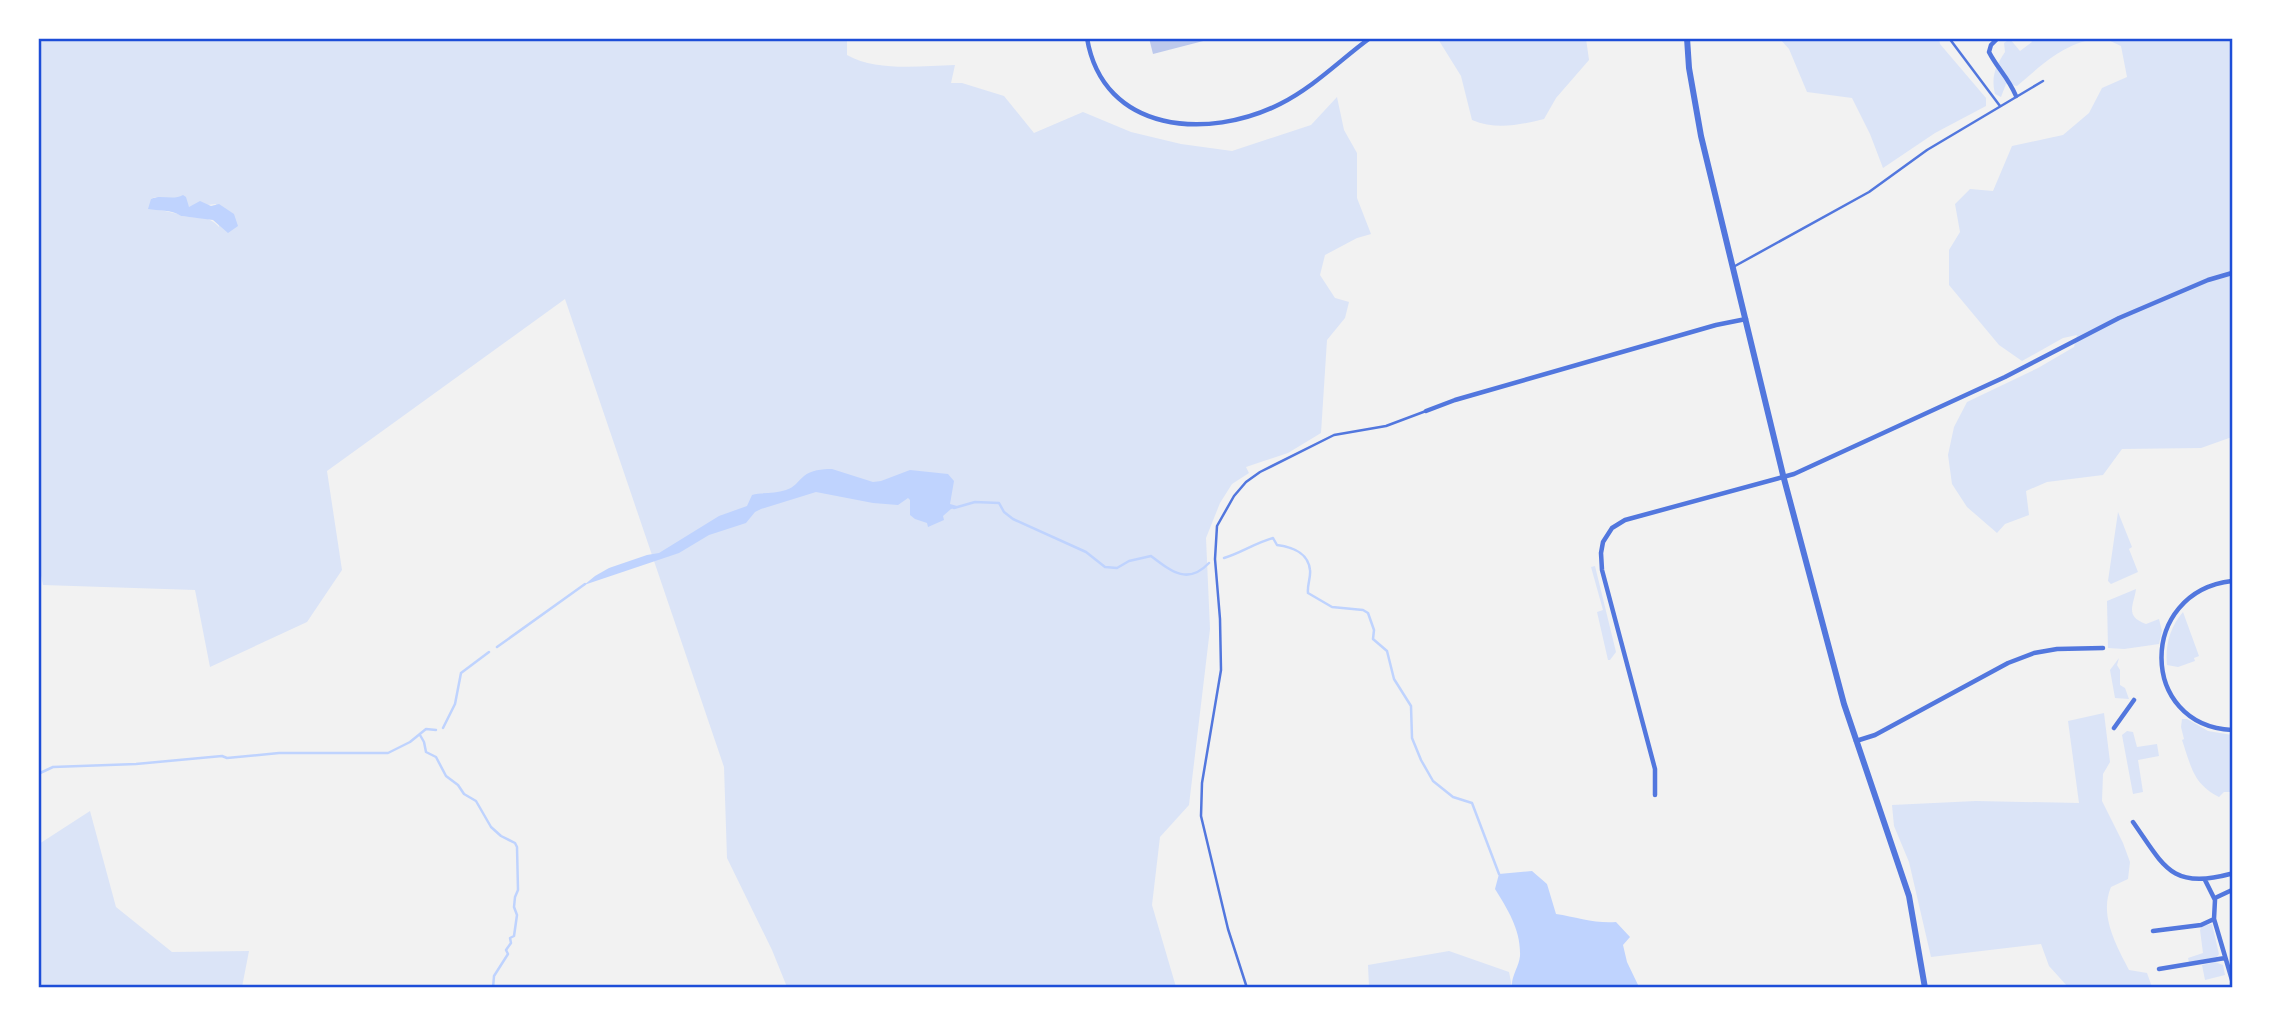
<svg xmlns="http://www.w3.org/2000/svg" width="2271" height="1026" font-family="Montserrat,sans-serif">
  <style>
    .green { fill: #dbe4f7; fill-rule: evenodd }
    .water { fill: #bfd3fe }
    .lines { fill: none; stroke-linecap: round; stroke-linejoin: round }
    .stream { stroke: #bfd3fe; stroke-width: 2.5 }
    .building { fill: #bdc9ec }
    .service { stroke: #5277de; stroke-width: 2.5 }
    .minor { stroke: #5277de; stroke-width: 4.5 }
    .tertiary { stroke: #5277de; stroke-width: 6 }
    .neatline { fill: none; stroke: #1d4ed8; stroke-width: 2.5 }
  </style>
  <rect width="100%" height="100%" fill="#f2f2f2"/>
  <path class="green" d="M38,39H847V55C877,72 921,66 955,65L951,83H962L1004,96L1034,133L1083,112L1131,132L1181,144L1232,151L1311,125L1337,97L1344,130L1357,153V198L1371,234L1357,238L1325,255L1320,275L1335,298L1349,302L1345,318L1327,340L1321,433L1288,453L1246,467L1249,473L1232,484L1220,503L1206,538L1210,629L1189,805L1160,837L1152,905L1176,987H787L772,950L727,858L724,767L565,299L327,471L342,570L307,622L210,667L195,590L43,585L38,560ZM155,197L177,199L189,207L216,204L219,227C208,214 196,219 181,216L178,214L156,209L151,199Z
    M1438,39H1586L1589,60L1556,98L1544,119C1520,125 1496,130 1472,120L1461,76Z
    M1780,39H1939L1940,44L1986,98V106L1935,133L1883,168L1870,134L1852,98L1807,92L1789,49Z
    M2010,39L2020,51L2032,42L2030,39H2095C2062,44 2041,66 2017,86L2006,84L2001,97L1995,94C1991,77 1995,67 2005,52L2004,43Z
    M2106,39H2232V437L2201,448L2122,449L2103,475L2047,482L2026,491L2029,515L2005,524L1997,533L1967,507L1952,484L1948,455L1954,427L1967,402L2038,368L2074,347L2077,335L2063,338L2022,361L1999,345L1949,285V250L1960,232L1955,204L1970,189L1993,191L2012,146L2063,135L2089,113L2102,88L2127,77L2121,46Z
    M2118,512L2132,547L2129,549L2138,572L2111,584L2108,581Z
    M1595,566L1616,652L1610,660H1608L1597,612L1603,610L1591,567Z
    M2136,589C2134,605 2124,616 2146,624L2159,619L2162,631L2159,644L2124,649L2108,648L2107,601Z
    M2183,612L2199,656L2194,658L2195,661L2178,667L2167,665C2165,645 2170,627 2183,612Z
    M2119,658L2117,665L2120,670V685L2125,688L2129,699L2115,698L2110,670Z
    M2104,713L2110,762L2103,774L2102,801L2123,843L2130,862L2128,879L2111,887C2099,915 2116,945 2129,970L2147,973L2152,987H2068L2049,966L2041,944L1931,957L1909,862L1894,826L1892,805L1976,801L2079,803L2068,721Z
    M2182,719H2187L2208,731L2232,735V792H2224L2219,797C2193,784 2191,766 2182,740L2184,739L2181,727Z
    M2127,731L2133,732L2137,747L2157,744L2159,756L2138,760L2143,792L2133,794L2122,735Z
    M90,811L116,907L172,952L249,951L242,987H39V844Z
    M2212,924L2219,954L2217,957L2189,962L2188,958L2203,953L2200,930L2202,926Z
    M1449,951L1509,972L1512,987H1369L1368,965Z
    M2215,962L2223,965L2225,975L2205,980L2202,965Z"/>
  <path class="water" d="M183,195L186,197L189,207L200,201L211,206L219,204L234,214L238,226L228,233L213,220L181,216C171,209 158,211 148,209L151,199C161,194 173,201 183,195Z
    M832,469L873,482L881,481L910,470L948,474L954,481L950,504L957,506L956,508L951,509L943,516L944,520L928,527L927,523L915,519L910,515V500L908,498L898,505L873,503L816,492L761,509L755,512L746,523L709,535L679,553L584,585L595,576L609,568L647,555L659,553L719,516L747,506L752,495C763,492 775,494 786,490C795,487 797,482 804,476C811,470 822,469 832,469Z
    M1532,871L1547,884L1556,914C1576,917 1597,924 1616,922L1630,937L1623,945L1627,962L1639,987H1512C1511,976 1519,967 1520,956C1521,930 1508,910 1495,889L1499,874Z"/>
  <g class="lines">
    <path class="stream" d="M954,508L975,502L999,503L1004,512L1013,519L1086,552L1105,567L1117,568L1129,561L1151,556C1172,572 1188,585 1209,563
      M1224,558C1241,553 1255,543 1273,538L1277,545C1292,547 1308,552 1310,570C1311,577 1307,585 1308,593L1332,607L1363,610L1368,613L1374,630L1373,639L1387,651L1394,679L1411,706L1412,738L1421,760L1433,781L1453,797L1472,803L1499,874
      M497,647L585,584
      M443,728L455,704L461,673L489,652
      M420,735L424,742L426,752L436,757L446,776L458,785L464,794L476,801L491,827L501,836L515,843L517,847L518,890L515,897L514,907L517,915L514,936L510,938L511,943L506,950L508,954L494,976L493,988
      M38,774L53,767L136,764L222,756L227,758L279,753H388L410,742L426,729L436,730"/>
  </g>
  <path class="building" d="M1149,38H1211V39L1153,54Z"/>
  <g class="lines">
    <path class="service" d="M1949,38L2000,106
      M1735,266L1869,192L1927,150L2043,81
      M1247,988L1228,929L1201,816L1202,783L1221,670L1220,619L1215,559L1217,526L1234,496L1246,482L1260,472L1334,435L1386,426L1426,411"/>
    <path class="minor" d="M1087,38C1103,134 1209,140 1280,104C1314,87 1340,60 1370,38
      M1998,38L1991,45L1989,52C1997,68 2008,77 2016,96
      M1426,411L1455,400L1716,325L1746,319
      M2232,581C2137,592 2139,726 2232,730
      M2114,728L2134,700
      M1856,741L1875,735L2008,663L2034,653L2057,649L2103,648
      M1655,795V769L1602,570L1601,553L1603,542L1612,528L1625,520L1794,474L2005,377L2119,318L2208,280L2232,273
      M2133,822C2164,866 2171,890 2230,874
      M2205,880L2215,900L2214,919L2232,980
      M2215,898L2232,890
      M2153,931L2201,925L2214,919
      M2159,969L2225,958"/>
    <path class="tertiary" d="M1687,38L1689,68L1701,136L1783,475L1844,704L1909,896L1925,988"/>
  </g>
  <rect width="2271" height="1026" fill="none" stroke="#ffffff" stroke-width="80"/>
  <rect x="40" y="40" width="2191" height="946" class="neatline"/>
</svg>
